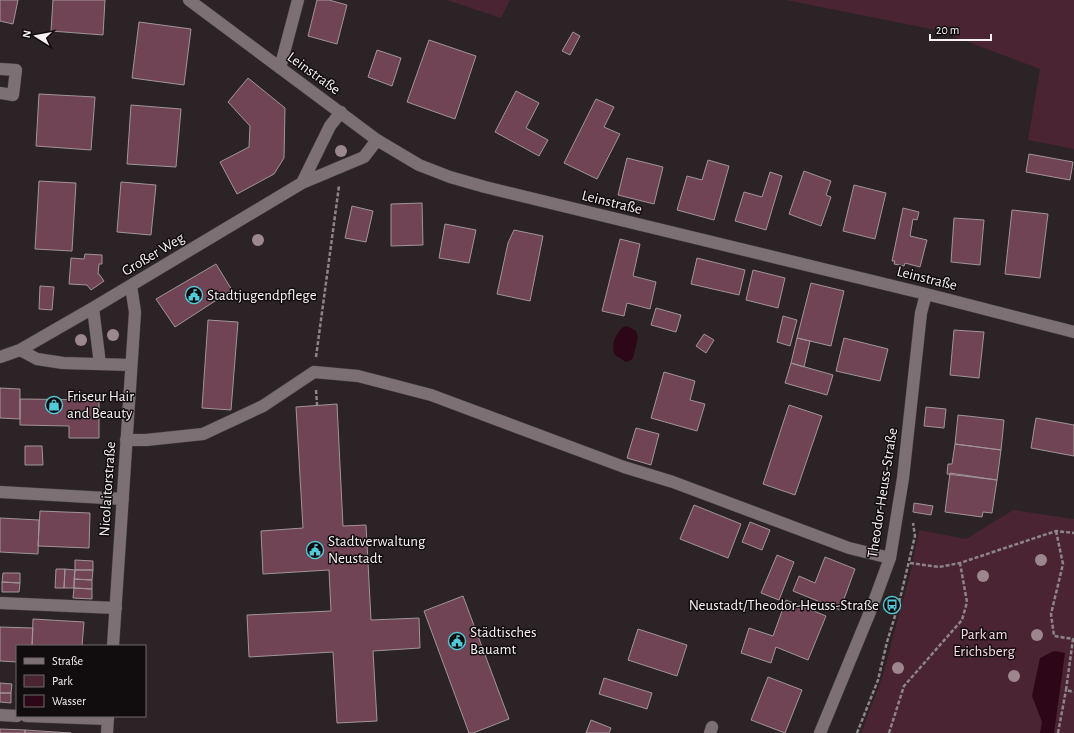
<svg xmlns="http://www.w3.org/2000/svg" width="1074" height="733" font-family="'Alegreya Sans',sans-serif">
  <style>
    .green { fill: #4a2433 }
    .water { fill: #2d0618 }
    .building { fill: #714455; stroke: #a09598 }
    .lines { fill: none; stroke-linecap: round; stroke-linejoin: round }
    .minor-casing { stroke: #463f41; stroke-width: 13 }
    .path { stroke: #8d8587; stroke-width: 2.5; stroke-dasharray: 4 2; stroke-linecap: butt }
    .minor { stroke: #7c7074; stroke-width: 12 }
    .tree { fill: #9d878e }
    .labels { text-anchor: middle; stroke-width: 3; stroke-linejoin: round; paint-order: stroke }
    .street-label { font-size: 15px; fill: #f9f2f4; stroke: #110d0f }
    .poi-label { font-size: 15px; fill: #f9f2f4; stroke: #110d0f; text-anchor: start }
    .park-label { font-size: 15px; fill: #fad9e4; stroke: #110d0f }
  </style>
  <rect width="100%" height="100%" fill="#2c2326"/>
  <path class="green" d="M447,0H510L501,18Z
    M786,0H1074V149L1028,140L1040,69L936,30Z
    M1013,510L1074,519V733H861L883,675L911,570L919,530L966,539Z"/>
  <path class="water" d="M627,326L636,331L638,337L633,358L631,360L626,362L615,355C610,346 616,333 623,327Z
    M1054,651L1065,653L1054,733H1040L1042,722L1032,696L1040,658Z"/>
  <path class="building" d="M0,0H18L13,24L0,21Z
    M53,0H105L103,35L51,31Z
    M317,0H329L347,5L337,44L308,36Z
    M139,22L191,29L184,85L132,78Z
    M573,32L580,36L570,55L562,51Z
    M429,40L476,56L455,119L407,102Z
    M377,50L401,58L392,86L368,77Z
    M248,78L285,108L284,158L274,174L237,194L220,162L249,147L250,126L228,102Z
    M516,91L539,103L526,128L548,140L539,156L495,132Z
    M39,94L95,97L91,150L36,146Z
    M596,99L614,107L604,127L620,134L597,179L564,163Z
    M131,105L181,109L176,167L127,164Z
    M1029,154L1073,162L1070,180L1026,172Z
    M627,158L663,167L654,204L618,195Z
    M708,160L729,166L714,220L677,210L687,176L702,180Z
    M804,171L831,181L826,195L831,197L821,226L789,214Z
    M770,172L782,176L766,230L735,221L744,192L762,197Z
    M39,181L76,183L72,251L35,249Z
    M121,182L156,185L151,235L117,232Z
    M854,185L886,193L875,239L843,231Z
    M422,203L423,245L391,246V204Z
    M352,206L373,211L366,242L345,238Z
    M903,208L919,212L917,220L913,219L910,236L927,240L920,267L905,263L904,266L894,264L895,261H892Z
    M1012,210L1048,214L1040,278L1005,274Z
    M954,218L984,220L980,265L951,262Z
    M445,224L476,230L469,263L439,258Z
    M514,230L543,236L530,301L497,294L508,243Z
    M620,239L640,244L633,276L656,282L650,309L627,303L624,316L602,311Z
    M85,254L102,255V264H99L98,274H99L104,281L91,290L87,285L69,284L71,258L84,259Z
    M697,258L745,270L739,295L691,284Z
    M216,264L232,290L175,327L156,299Z
    M753,270L785,278L778,308L746,300Z
    M811,283L844,291L831,346L797,338Z
    M40,286L54,287L52,310L39,309Z
    M656,308L681,315L676,332L651,325Z
    M783,316L797,320L790,346L777,342Z
    M208,320L238,322L231,410L202,408Z
    M954,330L984,332L979,378L950,375Z
    M704,334L714,340L706,353L696,346Z
    M797,338L810,341L804,367L791,363Z
    M844,338L888,349L880,381L836,371Z
    M791,363L833,375L827,395L785,383Z
    M664,372L695,381L690,400L705,404L697,431L651,418Z
    M0,388L20,389V419L0,418Z
    M20,399L99,400V438H69V426L20,425Z
    M337,404L343,526L366,525L371,620L419,618L420,648L373,651L377,721L337,723L333,652L249,657L247,615L331,611L329,570L263,574L261,531L303,528L296,407Z
    M789,405L822,416L795,495L763,484Z
    M926,407L946,409L944,428L924,426Z
    M958,415L1004,420L1001,450L955,444Z
    M1036,418L1074,425V456L1031,448Z
    M636,428L659,434L651,465L627,458Z
    M955,444L1001,450L997,480L947,474L948,464H952Z
    M25,446H42L43,465H25Z
    M950,473L997,480L992,513L983,512L982,517L945,512Z
    M914,503L933,506L931,515L913,512Z
    M694,505L741,524L728,558L680,539Z
    M40,511L90,513L89,548L38,546Z
    M0,518L39,520L38,554L0,552Z
    M750,522L770,530L762,550L742,542Z
    M777,555L794,562L779,600L761,593Z
    M825,557L855,569L840,610L793,591L799,576L815,583Z
    M75,560L93,561V570H75Z
    M56,569H65L64,588H55Z
    M65,569L75,570L74,588H64Z
    M75,570H93L92,580L74,579Z
    M3,573H20V583L2,582Z
    M74,579L92,580V589L74,588Z
    M2,582L20,583L19,592H2Z
    M74,588L92,589V599L73,598Z
    M463,596L509,719L473,733H469L424,611Z
    M786,600L826,616L808,660L776,647L771,663L741,653L749,628L773,636Z
    M33,619L84,622L82,646H32Z
    M0,627L33,628L32,646H17V662L0,661Z
    M638,629L687,645L677,676L628,660Z
    M768,677L802,690L785,733L751,720Z
    M604,678L652,693L647,709L599,694Z
    M0,683L12,684L11,693H0Z
    M0,693H11V703L0,702Z
    M591,720L611,728L609,733H586Z
    M0,729L25,730V733H0Z
    M25,730L71,733H25Z"/>
  <g class="lines">
    <g class="minor-casing">
      <path id="minor" d="M189,0L377,140L419,165L450,177L485,187L926,294L1074,332
        M280,68L298,0
        M0,69L16,70L13,95L0,93
        M302,183L330,126L341,112
        M93,308L100,364
        M20,350L37,359L63,363L131,365
        M0,357L20,350L93,308L302,183L364,157L377,140
        M126,440H146L203,434L263,406L314,372L358,376L431,395L624,467L673,482L849,548L890,558
        M0,492L123,499
        M0,603L116,608
        M113,646L135,312L131,286
        M0,715L17,716
        M26,716L108,719
        M107,733L108,716
        M710,733L712,727
        M820,733L872,607L890,558L903,478L921,313L926,294"/>
    </g>
    <path class="path" d="M316,357L339,186
      M316,390L317,405
      M1056,531L1063,564L1051,614L1054,636L1073,639L1066,690L1074,692
      M910,563L939,567L960,563L1056,531L1074,533
      M857,733L878,680L887,642L899,603L915,536L913,523
      M889,733L904,686L962,620L967,602L960,563
      M1058,733L1066,690"/>
    <use href="#minor" class="minor"/>
  </g>
  <g class="tree">
    <circle cx="341" cy="151" r="6"/>
    <circle cx="258" cy="240" r="6"/>
    <circle cx="113" cy="335" r="6"/>
    <circle cx="81" cy="340" r="6"/>
    <circle cx="1041" cy="560" r="6"/>
    <circle cx="983" cy="576" r="6"/>
    <circle cx="1037" cy="635" r="6"/>
    <circle cx="898" cy="668" r="6"/>
    <circle cx="1014" cy="676" r="6"/>
  </g>
  <defs>
    <g id="civic-ring" transform="scale(0.9)"><circle r="9.5" fill="#110d0f" stroke="#52cbd9" stroke-width="1.5"/><path d="M-.6-6.5H3V-4.5H.6V-3L4-1V1h2V6H-6V1h2V-1L-.6-3ZM-1.2 2.5V6h2.4V2.5Z" fill="#52cbd9"/></g>
    <g id="shop-ring" transform="scale(0.9)"><circle r="9.5" fill="#110d0f" stroke="#52cbd9" stroke-width="1.5"/><path d="M-5-2.5h2.3a2.7 3.5 0 0 1 5.4 0H5L5.5 6h-11ZM-1.5-2.5h3a1.5 2.3 0 0 0-3 0Z" fill="#52cbd9"/></g>
    <g id="bus-ring" transform="scale(0.9)"><circle r="9.5" fill="#110d0f" stroke="#52cbd9" stroke-width="1.5"/><path d="M-5-6H5V4H4V6H2V4H-2V6H-4V4H-5ZM-3.5-4V0h7V-4ZM-3.5 1.2v1.5H-2V1.2ZM2 1.2v1.5H3.5V1.2Z" fill="#52cbd9"/></g>
  </defs>
  <g fill-rule="evenodd">
    <use href="#civic-ring" x="194" y="295"/>
    <use href="#shop-ring" x="54" y="405"/>
    <use href="#civic-ring" x="315" y="550"/>
    <use href="#bus-ring" x="892" y="605"/>
    <use href="#civic-ring" x="457" y="641"/>
  </g>
  <g class="labels">
    <g class="street-label">
      <text transform="translate(314 73) rotate(36)" y="5">Leinstraße</text>
      <text transform="translate(612 202) rotate(14)" y="5">Leinstraße</text>
      <text transform="translate(153 254) rotate(-31)" y="5">Großer Weg</text>
      <text transform="translate(927 278) rotate(14)" y="5">Leinstraße</text>
      <text transform="translate(107 489) rotate(-86)" y="5">Nicolaitorstraße</text>
      <text transform="translate(882 493) rotate(-81)" y="5">Theodor-Heuss-Straße</text>
    </g>
    <g class="poi-label">
      <text x="207" y="300">Stadtjugendpflege</text>
      <text x="67" y="401">Friseur Hair<tspan x="67" dy="17">and Beauty</tspan></text>
      <text x="328" y="546">Stadtverwaltung<tspan x="328" dy="17">Neustadt</tspan></text>
      <text x="879" y="610" text-anchor="end">Neustadt/Theodor-Heuss-Straße</text>
      <text x="470" y="637">Städtisches<tspan x="470" dy="17">Bauamt</tspan></text>
    </g>
    <g class="park-label">
      <text x="984" y="639">Park am<tspan x="984" dy="17">Erichsberg</tspan></text>
    </g>
  </g>
  <rect x="16" y="645" width="130" height="72" fill="#110d0f" stroke="#6e696b"/>
  <rect x="24" y="658" width="20" height="6" fill="#7c7074" stroke="#6e696b"/>
  <text x="52" y="665" font-size="12" fill="#f9f2f4">Straße</text>
  <rect x="24" y="675" width="20" height="12" fill="#4a2433" stroke="#6e696b"/>
  <text x="52" y="685" font-size="12" fill="#f9f2f4">Park</text>
  <rect x="24" y="695" width="20" height="12" fill="#2d0618" stroke="#6e696b"/>
  <text x="52" y="705" font-size="12" fill="#f9f2f4">Wasser</text>
  <g transform="translate(36 36) rotate(281)" stroke="#110d0f" stroke-width="3" paint-order="stroke">
  <path d="M0-3L7 15L0 10L-7 15Z" fill="#f9f2f4"/>
  <text y="-6" font-size="11" font-weight="bold" text-anchor="middle" fill="#f9f2f4">N</text>
  </g>
  <path d="M930 34v6h61v-6" fill="none" stroke="#f9f2f4" stroke-width="2"/>
  <text x="936" y="34" font-size="12" fill="#f9f2f4" stroke="#110d0f" stroke-width="3" paint-order="stroke">20 m</text>
</svg>
